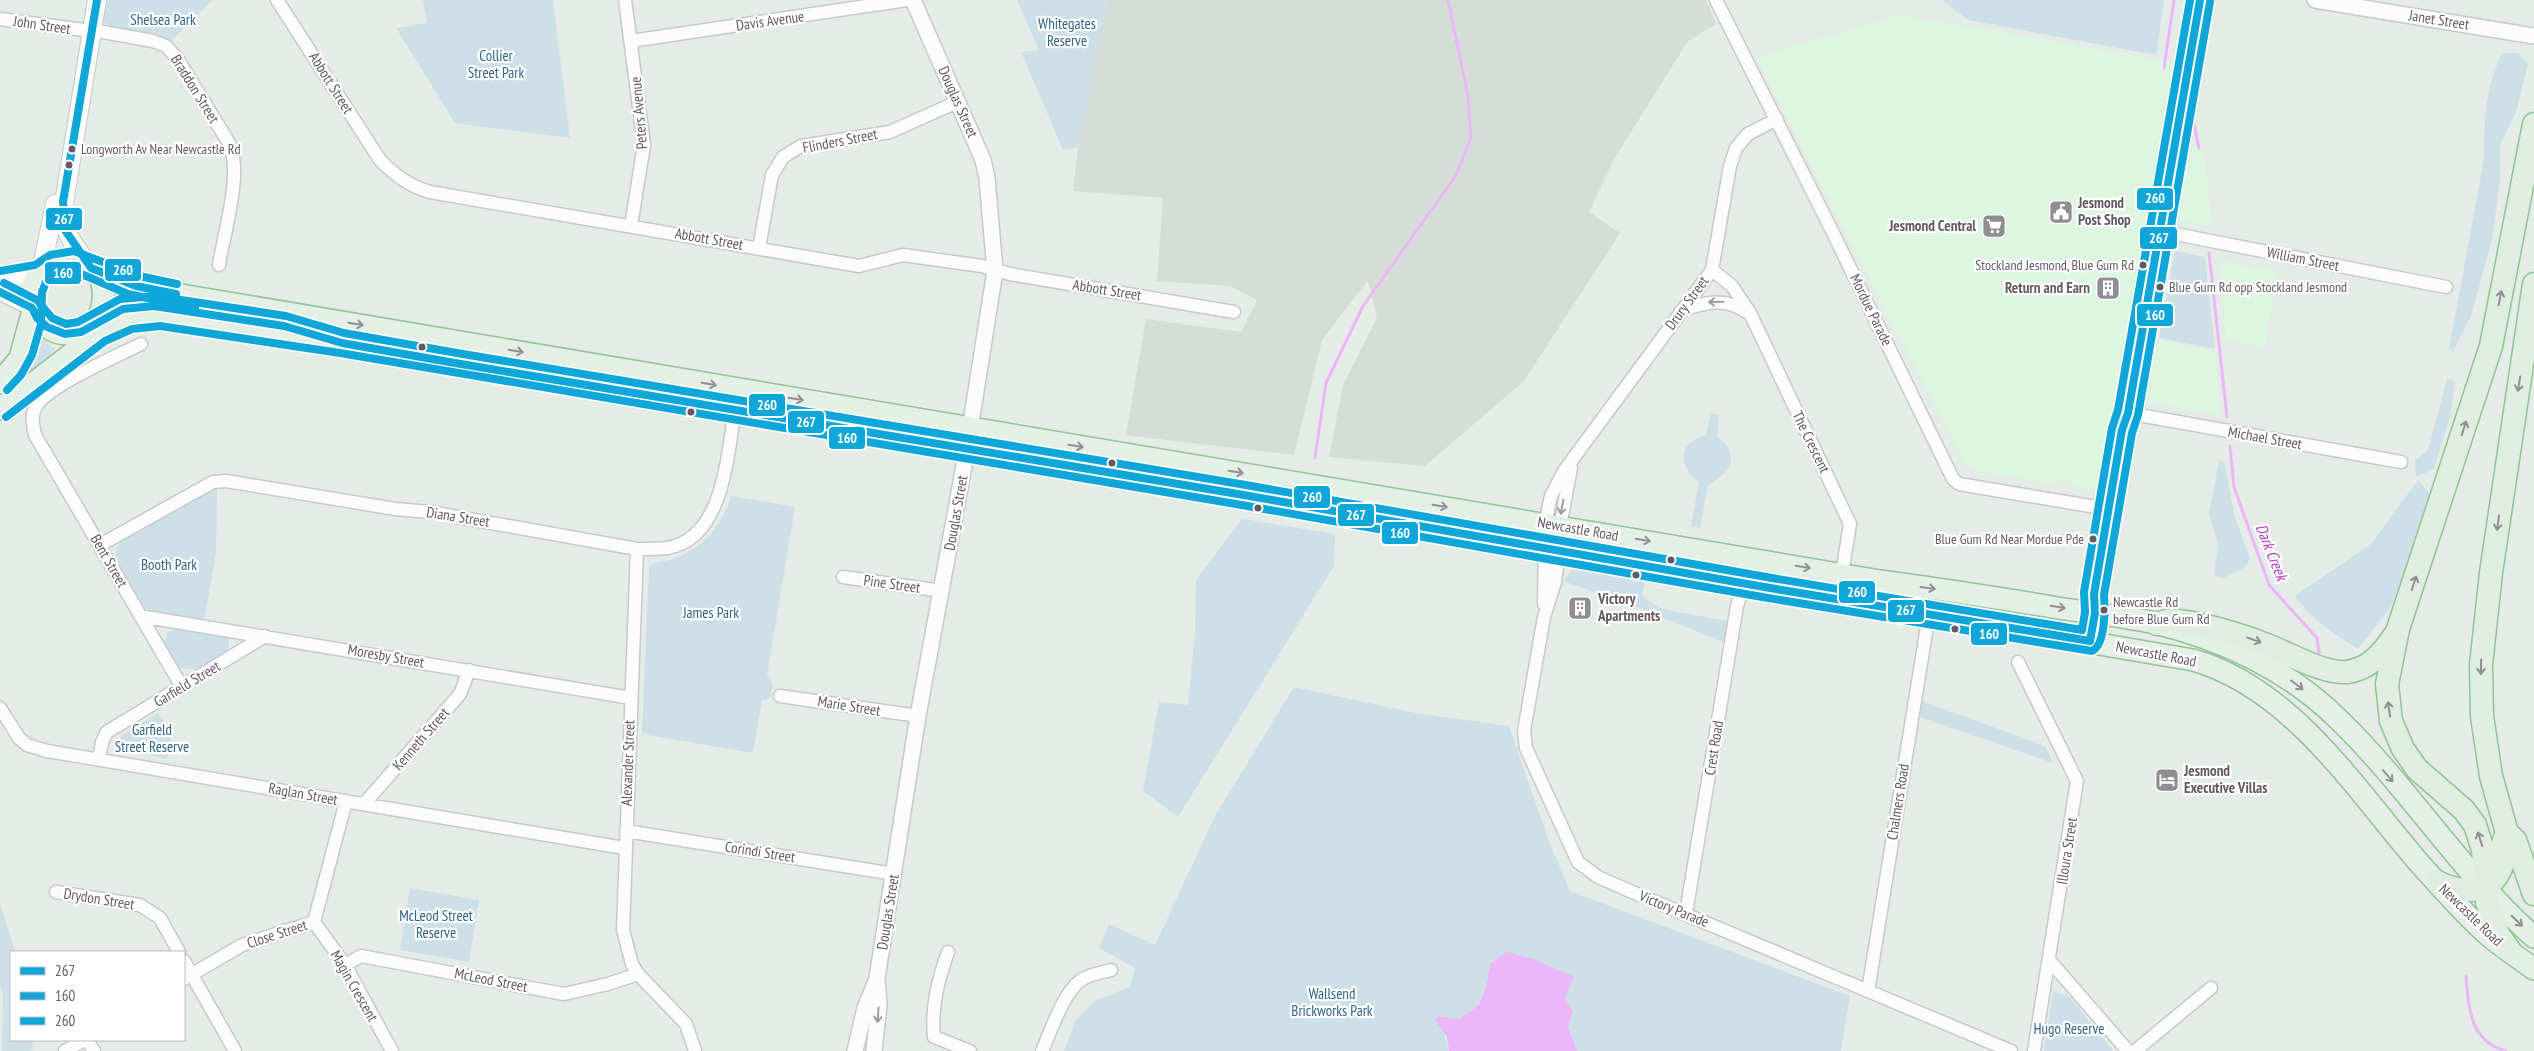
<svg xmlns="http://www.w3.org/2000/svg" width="2534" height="1051" font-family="'PT Sans Narrow',sans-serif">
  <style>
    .commercial { fill: #ddf6e0 }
    .industrial { fill: #d6dcd7 }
    .green { fill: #cee0e7 }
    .water { fill: #ebb7f8 }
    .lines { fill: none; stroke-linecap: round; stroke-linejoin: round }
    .stream { stroke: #ebb7f8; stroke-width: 3 }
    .minor-casing { stroke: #c8c9c9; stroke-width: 15 }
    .tertiary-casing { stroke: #c8c9c9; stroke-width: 18 }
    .secondary-casing { stroke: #c8c8c9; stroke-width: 20 }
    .trunk-casing { stroke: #92c396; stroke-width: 24 }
    .motorway-casing { stroke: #92c396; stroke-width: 25 }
    .minor { stroke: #fbfcfb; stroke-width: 12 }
    .tertiary { stroke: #fbfcfb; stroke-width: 15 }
    .secondary { stroke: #fbfcfb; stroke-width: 18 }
    .trunk { stroke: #e4f0e6; stroke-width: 21 }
    .motorway { stroke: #e0eee2; stroke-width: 22 }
    .bus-1-casing { stroke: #fff; stroke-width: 11 }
    .bus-2-casing { stroke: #fff; stroke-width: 11 }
    .bus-3-casing { stroke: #fff; stroke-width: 11 }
    .bus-1 { stroke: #0fa7da; stroke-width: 8 }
    .bus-2 { stroke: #0fa7da; stroke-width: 8 }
    .bus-3 { stroke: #0fa7da; stroke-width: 8 }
    .oneway { stroke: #8f8e90 }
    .oneway2 { stroke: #a09ba0 }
    .oneway3 { stroke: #908e92 }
    .bus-dot { fill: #635a64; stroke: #fff; stroke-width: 2 }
    .labels { text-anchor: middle; stroke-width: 4.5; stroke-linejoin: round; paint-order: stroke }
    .bus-label { font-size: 14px; fill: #635a64; stroke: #fff; text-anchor: start }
    .park-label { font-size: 15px; fill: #31648b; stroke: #fff }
    .street-label { font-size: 15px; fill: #635a64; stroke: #fff }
    .poi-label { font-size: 15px; font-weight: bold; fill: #635a64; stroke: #fff; text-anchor: start }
    .water-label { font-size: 16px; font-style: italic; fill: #bb3dc9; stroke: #fff }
    .line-badge { stroke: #fff; stroke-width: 2 }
    .badge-label { font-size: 14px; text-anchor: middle; font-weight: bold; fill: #fff }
  </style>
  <rect width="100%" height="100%" fill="#e5ebe6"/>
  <path class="commercial" d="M1900,15L2179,63L2163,118L2101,486L2095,490L2072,486V482L2059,479L2052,484L1976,471L1965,464L1756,57Z
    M2191,147L2204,150L2212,227L2178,220Z
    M2219,261L2278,271L2265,347L2226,340Z
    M2158,340L2215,351L2221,416L2147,402Z"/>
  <path class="industrial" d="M1107,0H1706L1716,24L1688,41L1614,159L1589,212L1620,233L1524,381L1425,466L1329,457L1343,385L1377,318L1368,280L1322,340L1294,455L1126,435L1146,319L1241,332L1257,300L1230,286L1157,281L1163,198L1073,191L1080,131Z"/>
  <path class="green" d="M100,0H213L169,43L100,22Z
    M423,0H553L570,138L455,123L396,28L427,23Z
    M1017,0H1107L1078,148L1063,150L1021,52L1039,50Z
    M1942,0H2164L2156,55L1968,20Z
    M2503,53H2518L2528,64L2516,112L2500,145V180L2492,240L2471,316L2453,352L2449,349L2484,159C2484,124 2485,83 2503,53Z
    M2175,251L2205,257L2215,349L2159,338Z
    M35,335L55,349L38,369L0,399V392Z
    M2447,379L2455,381L2450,417L2434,469L2416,477L2415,461L2428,450Z
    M1711,413L1719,415L1717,436C1741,455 1732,472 1708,485L1700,528L1691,526L1699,482C1677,466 1678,442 1706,435Z
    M2219,461L2224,462L2235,517L2250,559L2245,567L2223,578L2214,576L2218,545L2209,514Z
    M2418,480L2431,495L2416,545L2392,605L2358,649C2335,634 2311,620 2295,596L2371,544Z
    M217,487L216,553L204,621C187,618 164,618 148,609C136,603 112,564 116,551C118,544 123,540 128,536Z
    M731,496L795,507L767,675L773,686L769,699L762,700L753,753L642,734L649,568C654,561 661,562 669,560C701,551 722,527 731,496Z
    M1242,519L1335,534L1334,566L1178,817L1143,791L1159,702L1188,705L1195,632L1196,580Z
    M1573,569L1631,579L1636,582L1637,580L1645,581L1642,596L1662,609L1727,621L1724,642L1639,608L1563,581Z
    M178,628L225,636L229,641L228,651C224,656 218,659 212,662C189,675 171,671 164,643L167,633Z
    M1294,687L1416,713L1509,726L1550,844L1570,891L1850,996L1841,1051H1577L1568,1027L1573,1011L1565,998L1490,964L1486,987L1479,1005L1457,1019L1439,1016L1449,1051H1064L1075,1021L1096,1000L1130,987L1135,968L1099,948L1109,924L1155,945L1215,816Z
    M1922,701L2045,746L2053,763L1920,717Z
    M158,713L171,734L167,759L124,749L119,742L121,736Z
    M410,888L479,900L469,962L400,950Z
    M0,903L15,952H11V1040H32L33,1050L30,1051H2L3,995L0,986Z
    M2053,992L2069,996L2113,1051H2044Z"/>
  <path class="water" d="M1506,952L1534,959L1574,977L1565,998L1573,1011L1568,1027L1577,1051H1449L1447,1037L1435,1020L1439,1016L1458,1019L1479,1005L1486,987L1490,964Z"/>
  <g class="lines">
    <path class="stream" d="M2164,68L2174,0
      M2194,124L2199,148
      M2209,253L2227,417
      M2230,446L2234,487L2269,585L2317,638L2319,653
      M1315,458L1326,383L1363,306L1455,177L1471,138L1468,96L1448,0
      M2466,976C2469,1008 2469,1041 2506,1051"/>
    <g class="minor-casing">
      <path id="minor" d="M277,0L380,160C396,176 409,186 430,192L859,266L903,255L982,266L1010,274L1234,312
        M625,0L644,145L631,226
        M1716,0L1834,235L1953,479L1959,484L2108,509
        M0,19L84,30
        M92,30L153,41L166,46L177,58L229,143C243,173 224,232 219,265
        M631,41L907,0
        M2160,231L2446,287
        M759,248L772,175L783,157L801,146L890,132L957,102
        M1712,270L1732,286L1750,313L1850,524L1842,574
        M1681,311C1705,302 1725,297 1747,312
        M141,344C117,356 50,385 37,405C30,415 33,425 35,435L182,687
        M2128,413L2401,462
        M1545,524L1551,496L1564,471L1712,270L1730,166L1736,148L1748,134L1777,119
        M1560,526L1571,468
        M100,545L213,482L226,481L395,509L430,512L637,549C647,549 658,549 667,548C724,539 727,455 735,410
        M637,549L623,930L632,964L638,974L686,1024L695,1051
        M1559,551L1555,582L1544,617L1524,731L1526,748L1578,862L1598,877L1630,891L2011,1051
        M843,577L942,591
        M1544,604L1545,548
        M140,616L631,698
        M2018,662L2077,781L2034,1051
        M780,696L918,716
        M0,708L19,738L27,745L47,751L624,848
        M99,759L102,742L107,732L265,636
        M364,804L460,694L469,670
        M626,831L894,874
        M56,892L140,905L160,918L179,952
        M1686,913L1737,606L1744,583
        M314,922L345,965L392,1051
        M948,952C938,980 931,1007 934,1037L970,1051
        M184,961L235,1051
        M2050,961L2128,1051
        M345,965L361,956L564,994L608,984L638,974
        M184,979L242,945L314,922L346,801
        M1868,991L1929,614
        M87,1040L94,1051
        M65,1051L84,1040
        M1042,1051C1051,1031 1063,993 1081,980C1090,974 1101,973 1111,970
        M2135,1051L2211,988"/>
    </g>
    <g class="tertiary-casing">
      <path id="tertiary" d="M913,0L983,160L987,178L995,271L970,429
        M2315,0L2534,36
        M0,281L39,274
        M0,292L32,308
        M855,1051L865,1008L876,981
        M874,1051L879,1005L877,978L918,716L967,449"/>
    </g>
    <g class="secondary-casing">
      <path id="secondary" d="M91,268C77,249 63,234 63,209L97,0
        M41,272L55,204
        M2095,613L2094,594L2122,430L2128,413L2200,0"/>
    </g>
    <g class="trunk-casing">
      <path id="trunk" d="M94,270L136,286L187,296L1880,581C1939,589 1999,598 2058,608C2090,613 2123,616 2155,623C2222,639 2288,670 2337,718C2408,786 2460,872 2534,937
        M85,329C33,354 7,271 62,262C72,260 84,262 92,268C108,280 106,310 93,324
        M0,383L20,358L33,310
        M0,409L100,332L129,319L160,316L321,339L1238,494L1770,588L2193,660C2292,688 2356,790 2420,864C2442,888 2464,914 2488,935C2502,947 2519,958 2534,969"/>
    </g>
    <g class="motorway-casing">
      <path id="motorway" d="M2534,284L2491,573L2481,665L2482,716L2491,776L2507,833L2515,840L2534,894
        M2157,624C2171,617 2183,622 2198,624C2220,629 2242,635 2264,644C2287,652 2322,674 2347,672C2369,669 2382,654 2394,636
        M2437,882C2465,895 2494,895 2504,860C2506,854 2502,850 2503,844C2503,841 2506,836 2507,833
        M2510,951L2498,934L2487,902L2483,850L2475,825L2464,810L2417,769L2403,749L2391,721L2387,684L2398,629L2491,346L2534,124"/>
    </g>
    <use href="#minor" class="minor"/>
    <use href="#tertiary" class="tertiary"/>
    <use href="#secondary" class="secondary"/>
    <use href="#trunk" class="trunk"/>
    <use href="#motorway" class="motorway"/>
    <g class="bus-1-casing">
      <path id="bus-1" d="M97,0L63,202L65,230L91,268L136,286L176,294
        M0,292L32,308L37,318L47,327L65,334L81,332L123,309L154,306L284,326L342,343L455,363L1238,494L1770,588L2090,641L2095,613L2094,594L2122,430L2128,413L2200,0"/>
    </g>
    <g class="bus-2-casing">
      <path id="bus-2" d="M7,390L21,375L32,355L41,324L42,292L46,282L58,273H79L128,294L195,308
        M6,417L105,341L132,329L160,326L340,353L1236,504L1768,598L2092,651C2106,644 2105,608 2104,595L2132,433L2138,415L2210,2"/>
    </g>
    <g class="bus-3-casing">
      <path id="bus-3" d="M0,271L35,265L50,255L74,251L139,276L177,284
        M4,283L37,300L52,318L66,324L78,322L120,299L155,296L286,316L344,333L457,353L1240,484L1772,578L2082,630L2085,612L2084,592L2112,428L2118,410L2190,0"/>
    </g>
    <use href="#bus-1" class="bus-1"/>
    <use href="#bus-2" class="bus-2"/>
    <use href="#bus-3" class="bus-3"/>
  </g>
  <defs><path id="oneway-shaft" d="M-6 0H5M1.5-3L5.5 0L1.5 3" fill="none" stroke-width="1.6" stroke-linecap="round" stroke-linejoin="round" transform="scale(1.25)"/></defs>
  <g class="oneway">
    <use href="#oneway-shaft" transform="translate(2500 298) rotate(-79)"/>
    <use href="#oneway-shaft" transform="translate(2519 384) rotate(99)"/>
    <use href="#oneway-shaft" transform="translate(2464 428) rotate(-72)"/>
    <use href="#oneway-shaft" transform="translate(2498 523) rotate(98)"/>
    <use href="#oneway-shaft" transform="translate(2414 583) rotate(-72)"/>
    <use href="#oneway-shaft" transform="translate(2254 640) rotate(20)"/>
    <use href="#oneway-shaft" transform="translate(2481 667) rotate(91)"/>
    <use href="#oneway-shaft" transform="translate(2389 709) rotate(-99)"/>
    <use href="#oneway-shaft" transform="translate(2480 839) rotate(-108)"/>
  </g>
  <g class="oneway2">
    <use href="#oneway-shaft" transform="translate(1716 302) rotate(179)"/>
    <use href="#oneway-shaft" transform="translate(1562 507) rotate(101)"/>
    <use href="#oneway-shaft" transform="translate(878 1015) rotate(94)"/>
  </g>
  <g class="oneway3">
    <use href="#oneway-shaft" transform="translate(356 324) rotate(10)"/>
    <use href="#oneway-shaft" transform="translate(516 351) rotate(10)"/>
    <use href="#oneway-shaft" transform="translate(709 384) rotate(10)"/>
    <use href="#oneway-shaft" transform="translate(796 399) rotate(10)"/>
    <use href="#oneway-shaft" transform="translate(1076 446) rotate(9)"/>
    <use href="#oneway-shaft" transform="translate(1236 472) rotate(10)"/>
    <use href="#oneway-shaft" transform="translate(1440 506) rotate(10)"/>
    <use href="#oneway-shaft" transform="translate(1643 540) rotate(10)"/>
    <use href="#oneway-shaft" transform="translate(1803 567) rotate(10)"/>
    <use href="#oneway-shaft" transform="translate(1928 588) rotate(8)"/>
    <use href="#oneway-shaft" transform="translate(2058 607) rotate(9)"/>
    <use href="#oneway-shaft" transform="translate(2297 685) rotate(37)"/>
    <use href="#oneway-shaft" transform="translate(2388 776) rotate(49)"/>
    <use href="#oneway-shaft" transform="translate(2517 921) rotate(44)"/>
  </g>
  <defs>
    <g id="civic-square" transform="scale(1.25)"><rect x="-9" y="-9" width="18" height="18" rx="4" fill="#908d92" stroke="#fff"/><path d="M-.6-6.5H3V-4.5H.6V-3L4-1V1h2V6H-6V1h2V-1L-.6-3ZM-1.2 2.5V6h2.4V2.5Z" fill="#fff"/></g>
    <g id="supermarket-square" transform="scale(1.25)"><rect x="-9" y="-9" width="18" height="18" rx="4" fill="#908d92" stroke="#fff"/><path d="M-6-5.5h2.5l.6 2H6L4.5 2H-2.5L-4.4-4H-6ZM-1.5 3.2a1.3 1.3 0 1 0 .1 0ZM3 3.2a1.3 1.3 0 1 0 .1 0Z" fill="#fff"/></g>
    <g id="building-square" transform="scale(1.25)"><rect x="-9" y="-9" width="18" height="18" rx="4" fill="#908d92" stroke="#fff"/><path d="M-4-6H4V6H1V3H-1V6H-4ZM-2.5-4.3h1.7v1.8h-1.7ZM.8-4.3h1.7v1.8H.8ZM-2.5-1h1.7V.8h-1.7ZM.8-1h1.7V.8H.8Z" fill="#fff"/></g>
    <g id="hotel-square" transform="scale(1.25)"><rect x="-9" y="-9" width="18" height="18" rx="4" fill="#908d92" stroke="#fff"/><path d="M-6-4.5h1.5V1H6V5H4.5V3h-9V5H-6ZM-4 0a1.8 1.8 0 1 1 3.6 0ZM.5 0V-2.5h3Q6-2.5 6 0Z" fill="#fff"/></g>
  </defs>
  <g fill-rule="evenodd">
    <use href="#civic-square" x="2061" y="212"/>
    <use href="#supermarket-square" x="1994" y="226"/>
    <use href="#building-square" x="2108" y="288"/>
    <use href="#building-square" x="1580" y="608"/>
    <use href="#hotel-square" x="2167" y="780"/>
  </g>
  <g class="bus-dot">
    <circle cx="72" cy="149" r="4.5"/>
    <circle cx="69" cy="165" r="4.5"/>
    <circle cx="2143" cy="265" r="4.5"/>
    <circle cx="2160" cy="287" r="4.5"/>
    <circle cx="422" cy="347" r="4.5"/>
    <circle cx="691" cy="412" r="4.5"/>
    <circle cx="1112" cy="463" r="4.5"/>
    <circle cx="1258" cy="508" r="4.5"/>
    <circle cx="2093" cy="539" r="4.5"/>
    <circle cx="1671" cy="560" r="4.5"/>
    <circle cx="1636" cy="575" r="4.5"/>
    <circle cx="2104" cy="610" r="4.5"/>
    <circle cx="1955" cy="629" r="4.5"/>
  </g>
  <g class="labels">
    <g class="bus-label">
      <text x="81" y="154">Longworth Av Near Newcastle Rd</text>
      <text x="2134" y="270" text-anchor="end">Stockland Jesmond, Blue Gum Rd</text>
      <text x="2169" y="292">Blue Gum Rd opp Stockland Jesmond</text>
      <text x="2084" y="544" text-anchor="end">Blue Gum Rd Near Mordue Pde</text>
      <text x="2113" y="607">Newcastle Rd<tspan x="2113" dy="17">before Blue Gum Rd</tspan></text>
    </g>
    <g class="park-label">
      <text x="163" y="25">Shelsea Park</text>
      <text x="1067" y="29">Whitegates<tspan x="1067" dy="17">Reserve</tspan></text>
      <text x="496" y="61">Collier<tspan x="496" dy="17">Street Park</tspan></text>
      <text x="169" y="570">Booth Park</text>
      <text x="711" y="618">James Park</text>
      <text x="152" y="735">Garfield<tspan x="152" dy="17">Street Reserve</tspan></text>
      <text x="436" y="921">McLeod Street<tspan x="436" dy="17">Reserve</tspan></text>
      <text x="1332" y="999">Wallsend<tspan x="1332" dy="17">Brickworks Park</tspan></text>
      <text x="2069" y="1034">Hugo Reserve</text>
    </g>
    <g class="street-label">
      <text transform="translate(2439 20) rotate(9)" y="5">Janet Street</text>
      <text transform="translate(770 21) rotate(-8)" y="5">Davis Avenue</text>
      <text transform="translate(42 25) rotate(8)" y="5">John Street</text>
      <text transform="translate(331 83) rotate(58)" y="5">Abbott Street</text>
      <text transform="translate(195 89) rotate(58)" y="5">Braddon Street</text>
      <text transform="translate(958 102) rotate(66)" y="5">Douglas Street</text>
      <text transform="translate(639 113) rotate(-95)" y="5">Peters Avenue</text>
      <text transform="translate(840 141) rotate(-11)" y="5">Flinders Street</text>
      <text transform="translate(709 239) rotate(10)" y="5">Abbott Street</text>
      <text transform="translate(2303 259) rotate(11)" y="5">William Street</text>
      <text transform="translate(1107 290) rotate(9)" y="5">Abbott Street</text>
      <text transform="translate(1687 303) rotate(-54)" y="5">Drury Street</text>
      <text transform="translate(1871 310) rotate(64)" y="5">Mordue Parade</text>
      <text transform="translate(2265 438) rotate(10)" y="5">Michael Street</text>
      <text transform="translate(1811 442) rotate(64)" y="5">The Crescent</text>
      <text transform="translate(956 513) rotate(-80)" y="5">Douglas Street</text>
      <text transform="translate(458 517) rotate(9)" y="5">Diana Street</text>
      <text transform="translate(1578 529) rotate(10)" y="5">Newcastle Road</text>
      <text transform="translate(109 561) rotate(60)" y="5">Bent Street</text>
      <text transform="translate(892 584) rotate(8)" y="5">Pine Street</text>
      <text transform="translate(2156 654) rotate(11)" y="5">Newcastle Road</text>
      <text transform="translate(386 656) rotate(10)" y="5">Moresby Street</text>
      <text transform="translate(187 684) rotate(-31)" y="5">Garfield Street</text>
      <text transform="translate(849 706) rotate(9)" y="5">Marie Street</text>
      <text transform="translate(421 739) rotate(-49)" y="5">Kenneth Street</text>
      <text transform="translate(1714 748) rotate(-81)" y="5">Crest Road</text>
      <text transform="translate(628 763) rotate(-88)" y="5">Alexander Street</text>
      <text transform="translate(303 794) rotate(10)" y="5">Raglan Street</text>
      <text transform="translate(1898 802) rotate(-81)" y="5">Chalmers Road</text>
      <text transform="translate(2067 851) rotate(-81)" y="5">Illoura Street</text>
      <text transform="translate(760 852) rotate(9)" y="5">Corindi Street</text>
      <text transform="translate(99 899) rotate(9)" y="5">Drydon Street</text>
      <text transform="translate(1674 909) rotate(22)" y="5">Victory Parade</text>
      <text transform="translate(888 912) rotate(-81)" y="5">Douglas Street</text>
      <text transform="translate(2471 915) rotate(44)" y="5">Newcastle Road</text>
      <text transform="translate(277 934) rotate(-18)" y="5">Close Street</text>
      <text transform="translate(491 980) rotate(11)" y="5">McLeod Street</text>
      <text transform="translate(354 986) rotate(60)" y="5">Magin Crescent</text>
    </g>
    <g class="poi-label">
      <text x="2078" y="208">Jesmond<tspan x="2078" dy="17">Post Shop</tspan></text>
      <text x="1976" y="231" text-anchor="end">Jesmond Central</text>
      <text x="2090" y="293" text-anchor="end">Return and Earn</text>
      <text x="1598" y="604">Victory<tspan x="1598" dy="17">Apartments</tspan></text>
      <text x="2184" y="776">Jesmond<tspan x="2184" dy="17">Executive Villas</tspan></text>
    </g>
    <g class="water-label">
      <text transform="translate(2272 552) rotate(68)" y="6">Dark Creek</text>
    </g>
  </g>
  <g class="line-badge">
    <rect x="2136" y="187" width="38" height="24" rx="5" fill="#0fa7da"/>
    <rect x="45" y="207" width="38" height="24" rx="5" fill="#0fa7da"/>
    <rect x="2139" y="226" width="39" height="24" rx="5" fill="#0fa7da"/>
    <rect x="104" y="258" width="38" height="24" rx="5" fill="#0fa7da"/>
    <rect x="44" y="261" width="38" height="24" rx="5" fill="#0fa7da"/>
    <rect x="2136" y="303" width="38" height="24" rx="5" fill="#0fa7da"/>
    <rect x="748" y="393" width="38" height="24" rx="5" fill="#0fa7da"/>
    <rect x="787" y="410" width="38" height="24" rx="5" fill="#0fa7da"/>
    <rect x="828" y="426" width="38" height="24" rx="5" fill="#0fa7da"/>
    <rect x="1293" y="485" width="38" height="24" rx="5" fill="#0fa7da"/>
    <rect x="1337" y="503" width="38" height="24" rx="5" fill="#0fa7da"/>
    <rect x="1381" y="521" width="38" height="24" rx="5" fill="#0fa7da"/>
    <rect x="1838" y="580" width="38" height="24" rx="5" fill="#0fa7da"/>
    <rect x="1887" y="599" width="38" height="24" rx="5" fill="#0fa7da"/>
    <rect x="1970" y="622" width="38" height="24" rx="5" fill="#0fa7da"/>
  </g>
  <g class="badge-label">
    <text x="2155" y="203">260</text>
    <text x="64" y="224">267</text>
    <text x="2159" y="243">267</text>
    <text x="123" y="275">260</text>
    <text x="63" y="278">160</text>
    <text x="2155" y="320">160</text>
    <text x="767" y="410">260</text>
    <text x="806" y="427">267</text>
    <text x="847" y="443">160</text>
    <text x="1312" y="502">260</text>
    <text x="1356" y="520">267</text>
    <text x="1400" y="538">160</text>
    <text x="1857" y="597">260</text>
    <text x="1906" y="615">267</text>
    <text x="1989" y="639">160</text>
  </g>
  <rect x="10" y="951" width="175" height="90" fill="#ffffff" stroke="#c1bdc1"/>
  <rect x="20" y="967" width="25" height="8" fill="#0fa7da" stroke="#c1bdc1"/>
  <text x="55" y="976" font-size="15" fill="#635a64">267</text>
  <rect x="20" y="992" width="25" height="8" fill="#0fa7da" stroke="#c1bdc1"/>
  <text x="55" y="1001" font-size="15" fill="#635a64">160</text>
  <rect x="20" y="1017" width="25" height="8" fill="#0fa7da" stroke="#c1bdc1"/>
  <text x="55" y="1026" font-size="15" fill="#635a64">260</text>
</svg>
